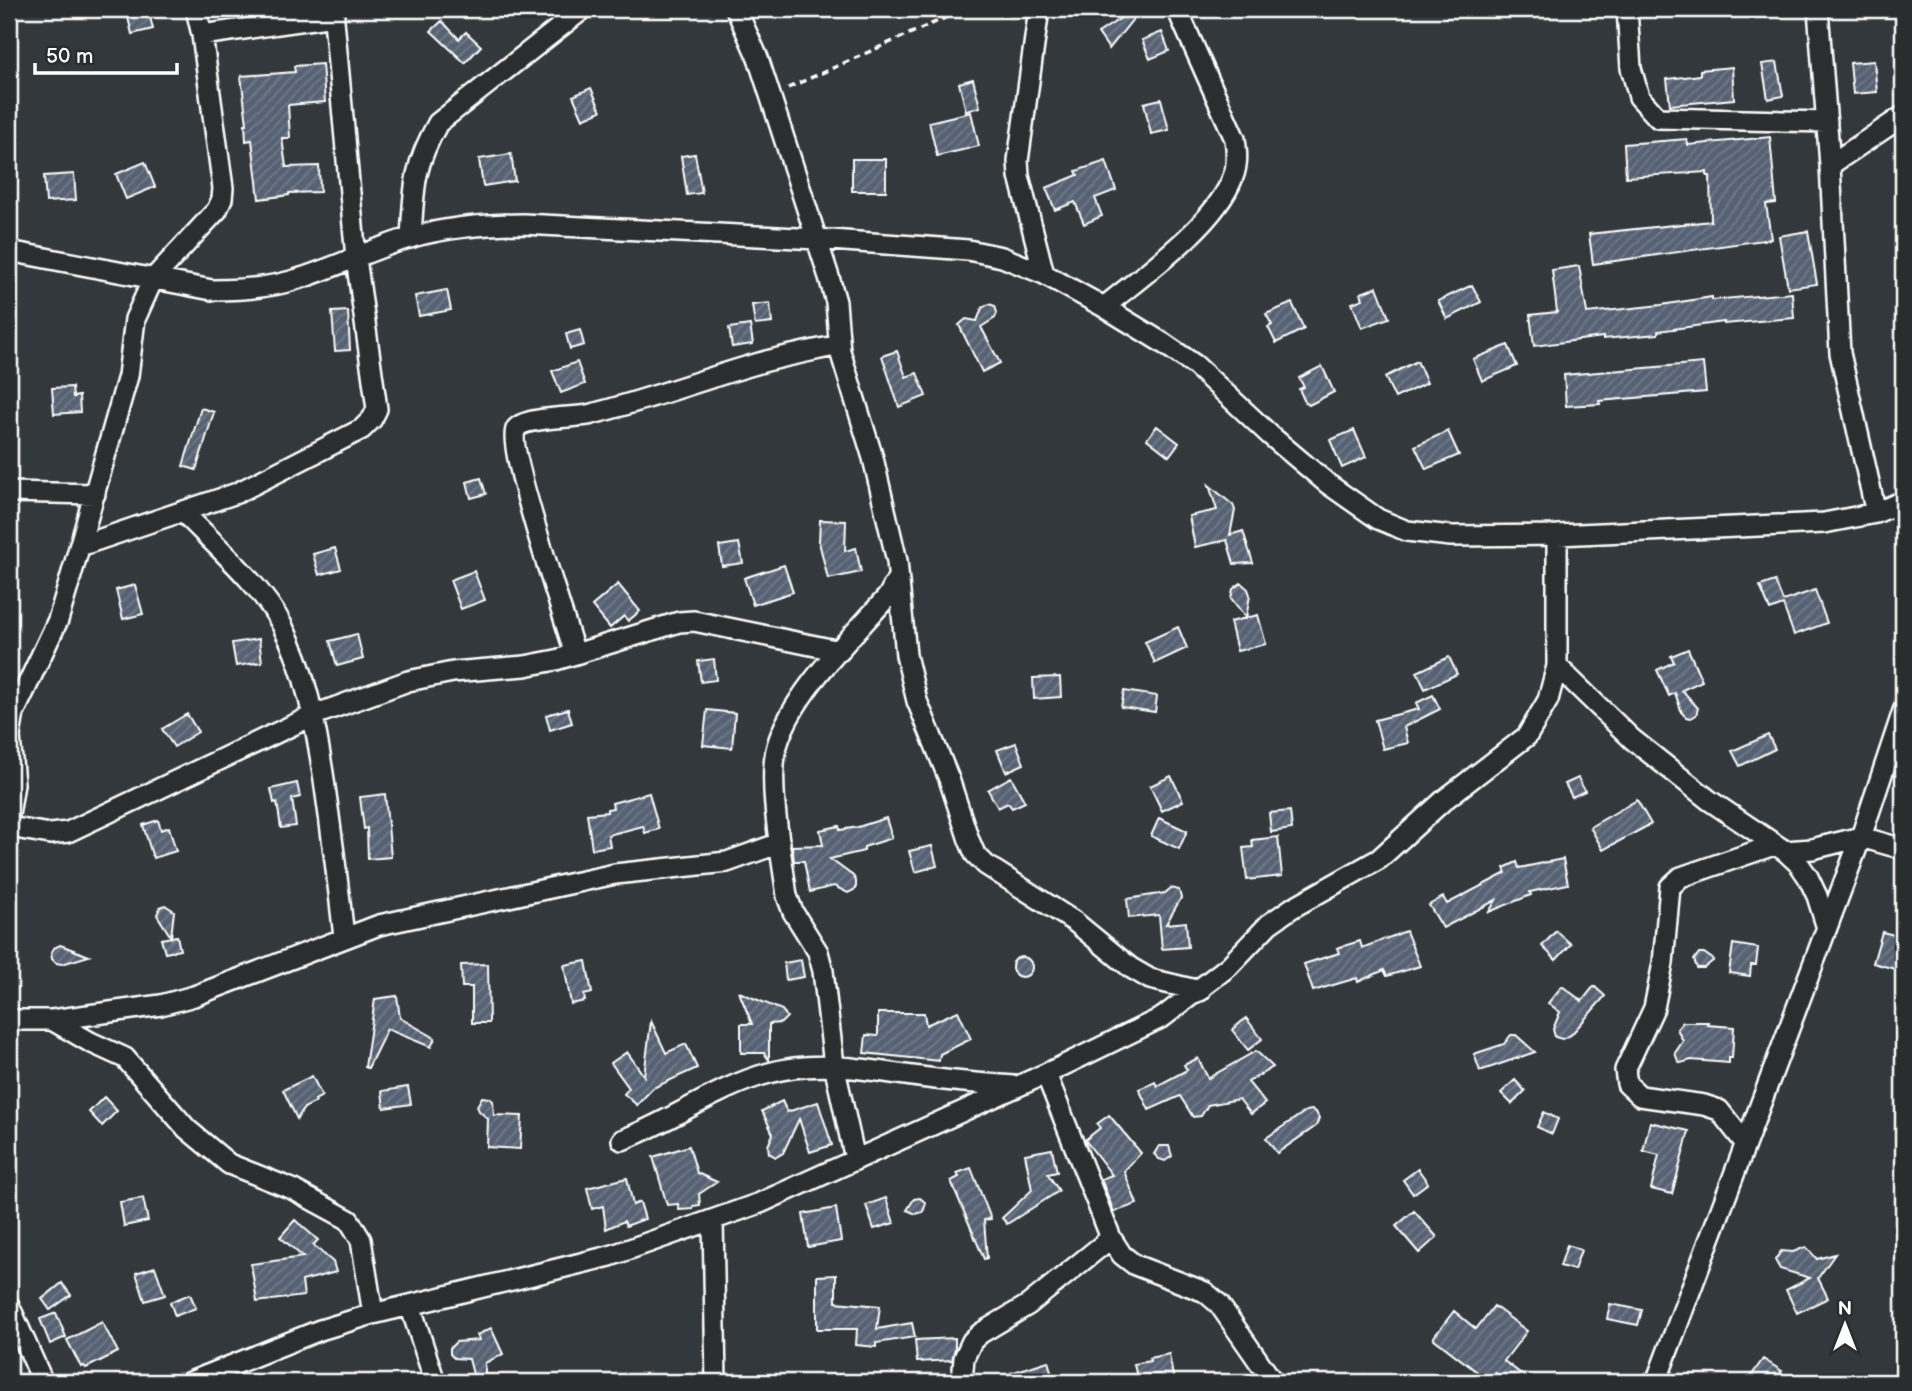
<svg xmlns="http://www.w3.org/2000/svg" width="1912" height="1391" font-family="'Balsamiq Sans',sans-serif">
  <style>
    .building { fill: url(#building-hatch); stroke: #fff; stroke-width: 2 }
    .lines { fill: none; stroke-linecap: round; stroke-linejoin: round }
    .minor-casing { stroke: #fff; stroke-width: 24 }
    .path { stroke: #fff; stroke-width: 3.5; stroke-dasharray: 7 5; stroke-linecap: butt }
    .minor { stroke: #2a2d2e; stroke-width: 19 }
  </style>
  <defs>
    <pattern id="building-hatch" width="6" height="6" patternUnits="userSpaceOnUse" patternTransform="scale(1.75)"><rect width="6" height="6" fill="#576273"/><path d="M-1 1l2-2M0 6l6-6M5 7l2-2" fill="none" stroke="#707a88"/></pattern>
  </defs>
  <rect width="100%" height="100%" fill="#33383c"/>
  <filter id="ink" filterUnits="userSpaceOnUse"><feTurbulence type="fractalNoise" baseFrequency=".0143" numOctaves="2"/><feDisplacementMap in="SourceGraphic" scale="14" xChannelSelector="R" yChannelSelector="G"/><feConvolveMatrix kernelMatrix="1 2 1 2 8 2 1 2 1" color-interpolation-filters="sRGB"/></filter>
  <g filter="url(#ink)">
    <path class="building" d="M126,9H148L153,29L132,34Z
      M1135,9H1141L1109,49L1098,33Z
      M442,21L459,39L466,32L481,46L465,63L431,31Z
      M1162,32L1169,51L1150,59L1142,40Z
      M1874,61L1877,92L1853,94L1850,63Z
      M1777,62L1783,96L1768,99L1762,64Z
      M322,64L325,102L288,105L290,138H282L286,167L319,166L320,192L289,193V195L259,199L252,140L246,141L245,124H247L241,76L295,72L294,66Z
      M1732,67L1734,99L1670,105L1667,79L1700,75V70Z
      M973,79L980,107L966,111L959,83Z
      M591,88L601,111L583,119L573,96Z
      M1161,99L1169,130L1151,134L1144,103Z
      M971,112L979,146L937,156L929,122Z
      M1770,137L1776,203L1766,204L1771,239L1593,264L1589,234L1711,221L1710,176H1707V172L1626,177L1624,144L1687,139L1688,145Z
      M511,154L515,181L483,186L479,159Z
      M695,154L702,193L687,195L681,156Z
      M852,159H886V191H852Z
      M1106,161L1116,190L1095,198L1102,216L1084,224L1075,202L1055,210L1046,188L1078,175L1076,171Z
      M145,162L155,187L126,199L116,174Z
      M74,174L76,200L46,202L44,176Z
      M1808,231L1817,284L1788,288L1779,236Z
      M1579,266L1587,313L1661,305L1712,297V300L1792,293L1794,318L1724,324V322L1658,331V334L1603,339V337L1534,346L1530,315L1557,312L1552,270Z
      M1472,285L1481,302L1447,319L1438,301Z
      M1377,287L1389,318L1362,328L1352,303L1363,299L1361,293Z
      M447,290L451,310L419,316L415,296Z
      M770,303L772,323L755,325L752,305Z
      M1292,303L1304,329L1276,343L1268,327L1272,325L1266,314Z
      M989,304L995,306L997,313L995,318L981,327L1000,363L982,372L959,325L966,319L977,321L982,308Z
      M348,311L350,350L335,351L332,312Z
      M750,325L753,344L732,347L729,328Z
      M580,330L584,345L570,349L566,334Z
      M1508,345L1517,366L1482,381L1473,359Z
      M897,351L906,377L917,373L926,396L899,407L882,356Z
      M1417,361L1427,383L1395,398L1385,377Z
      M577,362L585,384L561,393L552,371Z
      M1703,363L1706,392L1599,401L1600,404L1566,406L1564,375Z
      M1322,366L1334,392L1309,405L1305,402L1299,389L1304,387L1299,378Z
      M72,387L73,397L79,396L80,412L54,414L52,388Z
      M201,408L214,412L196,470L183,466Z
      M1157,426L1179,443L1169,456L1147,439Z
      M1354,430L1366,457L1342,468L1330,440Z
      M1448,431L1459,455L1426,469L1415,446Z
      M481,478L486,494L471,498L467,482Z
      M1209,485L1233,505L1235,510L1230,535L1243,531L1253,563L1234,564L1227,540L1195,547L1189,516L1217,510Z
      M820,520L846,521L845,551L856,548L861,572L828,579L819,542Z
      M739,543L743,563L722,566L719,546Z
      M335,548L341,569L319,575L313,554Z
      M784,565L793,592L753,605L744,578Z
      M474,571L485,600L461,609L450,580Z
      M1775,581L1783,601L1815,590L1827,623L1794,635L1783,605L1770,610L1760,586Z
      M1241,583L1248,589L1250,595L1246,618L1231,598L1233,589Z
      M618,584L640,611L628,621L624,616L610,628L592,606Z
      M135,585L143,614L123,619L116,590Z
      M1258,615L1266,644L1237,651L1230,622Z
      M1178,627L1187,648L1155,663L1145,642Z
      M357,634L363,659L337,666L330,641Z
      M259,639L262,662L236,666L232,643Z
      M1688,649L1702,681L1682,690L1698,708L1696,715L1691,718L1686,717L1682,713L1675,693L1669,696L1657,670L1674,662L1671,656Z
      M1449,657L1457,674L1425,689L1417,672Z
      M714,659L716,680L701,682L698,661Z
      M1060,677L1061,697L1034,699L1033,678Z
      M1124,691L1157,696L1155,712L1121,707Z
      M1433,695L1440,709L1404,727L1408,743L1383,749L1375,720L1419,709L1416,703Z
      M568,709L572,723L550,730L546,715Z
      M707,710L735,713L732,748L703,745Z
      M187,714L198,732L174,747L162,729Z
      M1768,735L1775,749L1740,766L1732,751Z
      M1016,743L1024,764L1006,772L997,750Z
      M1171,776L1183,801L1162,811L1150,786Z
      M1011,777L1025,802L1012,808L1008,803L998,808L988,790Z
      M1578,778L1585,791L1572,797L1565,784Z
      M297,783L300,797L292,799L296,826L281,828L277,802L274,803L271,789Z
      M649,793L659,829L645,833L643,826L608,835L610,846L592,849L587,814L607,812V809L613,808L612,803Z
      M385,794L391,857L368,859L367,828L364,829L360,797Z
      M1637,800L1651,824L1603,850L1590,827Z
      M1290,811L1292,829L1271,832L1269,813Z
      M886,818L892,838L864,847V851L830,859L853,876L856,881V889L848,893L834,886L810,892L804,861H794L792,846L823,845L820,830L839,826L840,830L858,827Z
      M1159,818L1187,831L1179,849L1151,836Z
      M158,820L161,830L169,827L176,851L153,858L143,825Z
      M1278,837L1282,876L1247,880L1243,848L1253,847L1252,840Z
      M932,846L937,866L915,872L909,851Z
      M1563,859L1568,884L1530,892L1531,895L1489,912L1496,900L1443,928L1429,905L1443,897L1447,904L1506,873L1504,868L1517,862L1519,868Z
      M1171,888L1179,890L1181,898L1166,924L1186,922L1188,947L1162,949L1159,915L1129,918L1127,899L1165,893Z
      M165,905L174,911L171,937L157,915L160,907Z
      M1406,931L1420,966L1387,976L1384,970L1358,982L1357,978L1313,991L1304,964L1339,953L1337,948L1360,941L1362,948Z
      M1556,931L1571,944L1556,960L1542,946Z
      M1882,932L1903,937L1895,969L1873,963Z
      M177,936L180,950L165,953L161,939Z
      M1733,944L1758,948L1756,965H1751L1750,976L1729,973Z
      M60,945L63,946L89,956L62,964L56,963L52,959L51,953L54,948Z
      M1699,953H1704L1714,960L1704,968H1697L1694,960Z
      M1012 967a10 10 0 1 1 20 0a10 10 0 1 1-20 0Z
      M801,960L804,977L786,980L784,963Z
      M586,961L592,993L584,995L585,1001L571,1004L564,965Z
      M488,964L489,1023H472V987H462L461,965Z
      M1562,986L1582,1001L1594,986L1605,996L1571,1035L1562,1039L1555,1037L1553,1029L1560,1012L1548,1003Z
      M739,992L782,1010L787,1017L781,1023L769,1024V1060L764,1053H741V1024H752Z
      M397,996L400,1018L435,1038L431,1047L387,1029L368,1068L365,1067L375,999Z
      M958,1011L971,1039L940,1054L939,1061L864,1053L866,1035L878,1036V1013H924L926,1025Z
      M1246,1018L1262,1039L1248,1050L1232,1030Z
      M651,1021L666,1053L686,1044L697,1068L653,1088L637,1105L624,1094L629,1088L611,1063L627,1052L644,1076Z
      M1683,1022H1708L1707,1025L1734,1027L1732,1058H1729V1063L1691,1060L1681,1063L1678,1061L1675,1053L1683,1041L1677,1029Z
      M1511,1035H1516L1535,1052L1480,1071L1474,1054L1504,1044Z
      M1256,1051L1273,1067L1248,1082L1265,1103L1251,1114L1239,1099L1208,1105L1201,1116L1193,1117L1180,1096L1149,1110L1139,1089L1155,1082L1157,1086L1187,1070L1184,1065L1198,1058L1208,1078Z
      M312,1076L322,1096L315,1100L316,1102L304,1108L297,1119L283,1090Z
      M1515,1080L1525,1091L1512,1104L1501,1093Z
      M408,1087L411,1104L384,1108L382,1091Z
      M104,1097L117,1111L102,1126L89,1112Z
      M482,1097L489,1098L493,1101L494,1115L522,1116L520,1149L487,1147L488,1119L479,1111L477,1106Z
      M782,1101L787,1112L818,1102L832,1145L810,1152L799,1119L783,1153L776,1157L769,1153L768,1146L773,1134L762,1111Z
      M1312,1110L1316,1112L1319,1118L1316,1126L1277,1153L1266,1138L1306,1111Z
      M1544,1112L1558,1119L1552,1134L1537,1127Z
      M1109,1115L1141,1153L1124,1171L1137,1204L1114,1212L1101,1179L1112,1175L1085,1140L1100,1128L1097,1124Z
      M1650,1122L1689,1131L1672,1194L1651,1189L1659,1155L1643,1151Z
      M689,1146L697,1173L717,1182L699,1194L700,1205L693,1206V1209L679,1210L678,1204L667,1205L653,1157Z
      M1159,1146H1169L1172,1156L1165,1161L1159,1159L1154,1154Z
      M1052,1149L1057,1172L1048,1174L1059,1191L1007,1224L1002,1218L1032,1190L1025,1154Z
      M971,1168L991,1219L984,1220L987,1258L984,1259L951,1181L959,1177L957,1173Z
      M1418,1169L1428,1183L1413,1194L1403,1180Z
      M627,1178L633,1205L640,1202L645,1219L626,1226L624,1221L606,1229L603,1206L592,1209L587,1188Z
      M143,1198L148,1221L124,1226L120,1202Z
      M886,1198L894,1223L874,1229L866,1205Z
      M920,1198L926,1203L923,1212L916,1214L907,1210L914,1199Z
      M836,1208L841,1241L808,1247L803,1214Z
      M1414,1211L1437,1237L1419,1253L1396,1226Z
      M295,1220L318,1240L313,1245L333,1262L336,1272L302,1281L304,1296L257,1302L251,1264L303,1257L280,1237Z
      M1567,1245L1581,1250L1574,1270L1560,1266Z
      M1806,1247L1817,1259L1835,1254L1818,1278L1828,1298L1797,1313L1786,1290L1810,1278L1780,1269L1775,1260L1781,1251L1793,1252Z
      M155,1267L165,1295L145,1301L136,1273Z
      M836,1275V1302L880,1306L877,1329L912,1323L915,1337L876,1343V1347L856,1345L857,1329H817V1276Z
      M62,1283L71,1295L50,1310L42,1299Z
      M190,1294L196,1308L175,1316L170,1302Z
      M1610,1304L1642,1310L1638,1325L1607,1319Z
      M1494,1306L1527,1331L1504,1361L1532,1382H1507L1495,1373L1489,1381L1433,1338L1454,1311L1476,1329Z
      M56,1313L66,1337L50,1344L40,1319Z
      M102,1322L118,1352L86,1368L84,1366L81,1367L67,1340Z
      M491,1328L503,1354L485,1363V1382H475L469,1359L454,1358L450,1354V1348L456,1342L479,1340L477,1335Z
      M955,1338V1348L952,1360L917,1362L915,1340Z
      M1169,1354L1174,1382H1138L1134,1364L1150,1361L1149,1358Z
      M1763,1359L1782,1371L1774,1382H1747Z
      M1048,1361L1054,1382H992V1379Z"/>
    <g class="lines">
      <g class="minor-casing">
        <path id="minor" d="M736,9L758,58L829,277L836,302L840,351L873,458L897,561L906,655L917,701L949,779L969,840L975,854L986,865L1075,922L1131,968L1150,979L1200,991
          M1039,9L1018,161L1019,176L1044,274
          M1627,9L1631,68L1639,97L1658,118L1827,122
          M1818,9L1830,165L1840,353L1876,513
          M202,35L334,16
          M1830,165L1903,116
          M411,238C414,188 413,167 438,123L583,9
          M9,251L212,290C242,290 272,288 301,278C339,266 374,248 412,237C449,227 485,224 523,224L817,239L968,250L1002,257L1044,274L1104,307L1163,343L1195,365L1270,435L1328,484L1378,519L1407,531L1451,536L1557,535L1824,523L1876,513L1903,501
          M1104,307C1144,274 1215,225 1233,177C1238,164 1237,152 1235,139L1177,9
          M9,492L95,494
          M184,513C215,545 262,586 282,625C306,670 315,723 323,773C331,828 338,882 344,937
          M80,546L237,493L362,429L372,419L377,409L356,258L333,9
          M575,654C566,623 506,446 516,429C523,417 573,418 588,415C645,401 700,380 756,364C783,356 812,351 839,345
          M1557,666L1632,739L1709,800L1785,851L1799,864L1808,877L1817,896L1826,925
          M9,815L14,784L10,736L14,713L58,620L69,583L128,376L135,319L153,279L217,210L222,199L223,188L202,35L196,9
          M9,827L50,834L68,832L314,715L408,681L453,672L525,666L556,660L679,622L694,621L840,651
          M1785,851L1812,849L1861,837L1903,849
          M9,1020H52L161,1005L194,996L379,925L615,874L727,862L780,843
          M52,1020L90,1042L125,1058L187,1129L229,1164L292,1189L349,1220L361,1240L373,1314
          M1046,1074L1111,1238L1122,1255L1135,1265L1205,1292L1219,1304L1273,1382
          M622,1140C672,1121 717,1087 769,1073C823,1058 875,1072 928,1078C957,1082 985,1084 1014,1086
          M1745,1143L1719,1110L1704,1105L1640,1096L1627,1084L1625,1070L1654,1008L1663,963L1670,887L1681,877L1774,845
          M855,1159L834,1065L823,971L818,952L793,912L787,896C782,857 767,782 777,746C792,693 852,637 888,596L897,579
          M713,1220L716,1382
          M9,1305L43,1382
          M410,1305L435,1382
          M190,1382L320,1330L373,1314L610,1256L760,1203L1056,1069L1163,1017L1229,966L1269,924L1292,908L1379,859L1444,800L1527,736L1548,700L1557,666V535
          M962,1382L964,1358L972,1341L981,1333L1028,1305L1111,1238
          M1656,1382L1861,837L1903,711"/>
      </g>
      <path class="path" d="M788,88L965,9"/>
      <use href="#minor" class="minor"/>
    </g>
  </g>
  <rect width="1912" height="1391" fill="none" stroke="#2a2d2e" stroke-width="35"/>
  <rect x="18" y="18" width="1877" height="1356" fill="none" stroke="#fff" stroke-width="2.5" filter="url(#ink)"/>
  <g transform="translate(1845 1325)" stroke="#2a2d2e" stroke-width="5" paint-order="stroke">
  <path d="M0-5L12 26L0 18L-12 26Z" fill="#ffffff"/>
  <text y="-10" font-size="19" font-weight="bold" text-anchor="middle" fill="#ffffff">N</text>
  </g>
  <path d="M35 63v10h142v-10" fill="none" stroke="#ffffff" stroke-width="3.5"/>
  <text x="46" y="63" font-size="21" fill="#ffffff" stroke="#2a2d2e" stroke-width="5" paint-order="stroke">50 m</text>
</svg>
